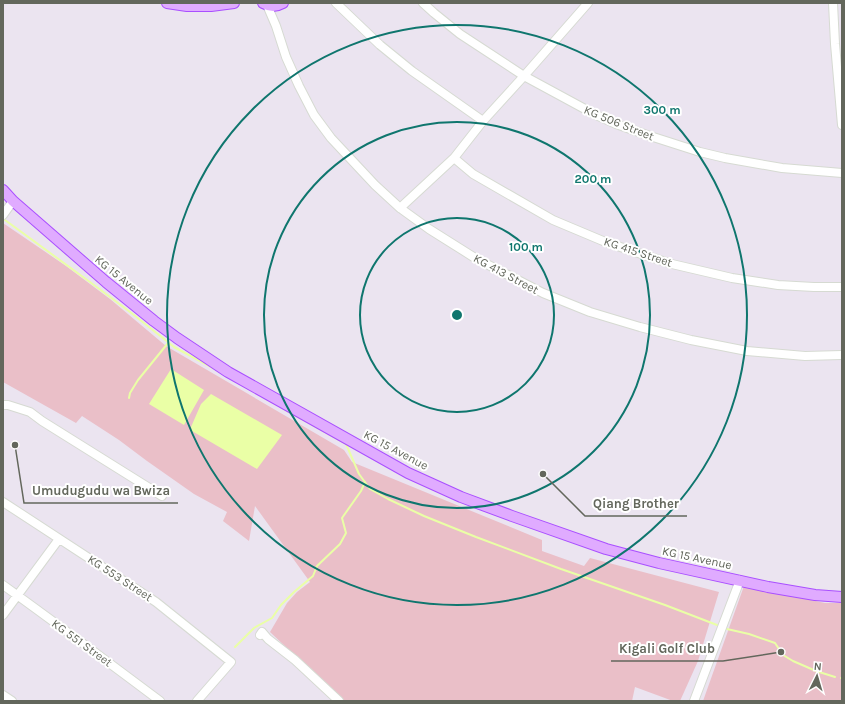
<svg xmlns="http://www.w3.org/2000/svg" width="845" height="704" font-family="Karla,sans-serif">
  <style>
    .green { fill: #eabfc8 }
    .water { fill: #eaffa6 }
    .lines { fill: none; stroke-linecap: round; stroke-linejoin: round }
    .stream { stroke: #eaffa6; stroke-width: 2 }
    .minor-casing { stroke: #d6dad2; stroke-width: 10 }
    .major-casing { stroke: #a94fff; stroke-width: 12 }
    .minor { stroke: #fff; stroke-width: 8 }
    .major { stroke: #e0abff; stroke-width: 10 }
    .ring { fill: none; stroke: #0f766e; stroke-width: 2 }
    .labels { text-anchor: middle; stroke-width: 4; stroke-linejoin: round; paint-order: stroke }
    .street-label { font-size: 12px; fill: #63675c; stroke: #fff }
    .centre { fill: #0f766e; stroke: #fff; stroke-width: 2 }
    .ring-label { font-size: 12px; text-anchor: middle; font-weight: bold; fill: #0f766e; stroke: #fff; stroke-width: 4; stroke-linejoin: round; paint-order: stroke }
    .leader { fill: none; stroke: #63675c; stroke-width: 1.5 }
    .callout-dot { fill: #63675c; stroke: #fff; stroke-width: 1.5 }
    .callout-label { font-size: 13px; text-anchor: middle; font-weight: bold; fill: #63675c; stroke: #fff; stroke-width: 4; stroke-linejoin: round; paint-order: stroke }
  </style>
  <rect width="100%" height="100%" fill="#ebe4f0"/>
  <path class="green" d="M3,223L66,266L110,299L166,346L344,450L352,462L542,540V551L584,566L590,558L719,592L698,661L680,701H673L635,687L632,701H343L270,632L287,603L297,592L310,582L255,506L249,541L223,521L227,512L194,494L147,461L119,440L82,416L76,423L3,382Z
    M744,586L825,603H842V701H703Z"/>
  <path class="water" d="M171,369L204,390L184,425L149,404Z
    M211,394L282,435L257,469L192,431L191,427L201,404Z"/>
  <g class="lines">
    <path class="stream" d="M5,220L94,285L134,315L174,347L213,368
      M129,398L130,393L138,380L168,343
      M282,408L346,444L359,474L370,489L388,499L424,516L476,537L561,569L665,605L717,625
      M727,629L749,634L775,643L783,655L793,661L816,671L835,677
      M235,647L254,628L272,618L281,605L294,592L313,576L317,566L340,544L346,533L342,518L361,491L365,482
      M841,678H842"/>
    <g class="minor-casing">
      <path id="minor" d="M336,3L380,45L412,71L483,121
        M423,3L434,13L460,34L524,76L596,115L616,124L647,135L700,152L725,158L782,168L842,173
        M833,3L835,44L842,125
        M267,5L276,26L286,57L299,86L314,115L331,138L375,185L400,208L429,229L475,258L543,293L590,312L640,327L691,340L747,351L805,356L842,355
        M454,158L473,174L553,220L603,241L632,251L672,264L732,278L778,285L814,287H842
        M400,208L454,158L483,121L524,76L588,3
        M3,215L13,201
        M3,405H8L30,412L42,421L162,496
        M3,502L156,602L231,662L197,701
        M3,585C56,623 108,662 160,701
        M3,615L59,539
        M260,635L262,632L268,639L295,660L339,701
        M3,695L12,701
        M694,701L740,580"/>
    </g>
    <g class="major-casing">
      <path id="major" d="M167,3L187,6H211L234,3
        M263,3C270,7 276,7 283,3
        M3,190L13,201L106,282L154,321L177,338L228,372L408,473L461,497L512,516L606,549L659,563L768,587L815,595L842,597"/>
    </g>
    <use href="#minor" class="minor"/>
    <use href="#major" class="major"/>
  </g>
  <g class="ring">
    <circle cx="457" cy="315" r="97"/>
    <circle cx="457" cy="315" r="193"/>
    <circle cx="457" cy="315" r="290"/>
  </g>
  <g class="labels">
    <g class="street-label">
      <text transform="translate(619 123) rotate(22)" y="4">KG 506 Street</text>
      <text transform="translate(638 252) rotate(18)" y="4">KG 415 Street</text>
      <text transform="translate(506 274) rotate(28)" y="4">KG 413 Street</text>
      <text transform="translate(124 280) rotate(39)" y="4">KG 15 Avenue</text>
      <text transform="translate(396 450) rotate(28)" y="4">KG 15 Avenue</text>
      <text transform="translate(697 558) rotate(12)" y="4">KG 15 Avenue</text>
      <text transform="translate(120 578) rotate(33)" y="4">KG 553 Street</text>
      <text transform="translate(82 643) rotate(36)" y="4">KG 551 Street</text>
    </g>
  </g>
  <circle cx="457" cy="315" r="6" class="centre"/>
  <g class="ring-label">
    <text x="662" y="114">300 m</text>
    <text x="593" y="183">200 m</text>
    <text x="526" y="251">100 m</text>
  </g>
  <path class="leader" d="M15 445L24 503H178M543 474L585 516H687M781 652L723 661H611"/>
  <g class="callout-dot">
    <circle cx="15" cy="445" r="4"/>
    <circle cx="543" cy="474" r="4"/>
    <circle cx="781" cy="652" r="4"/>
  </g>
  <g class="callout-label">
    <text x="101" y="495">Umudugudu wa Bwiza</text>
    <text x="636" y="508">Qiang Brother</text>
    <text x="667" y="653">Kigali Golf Club</text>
  </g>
  <rect width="845" height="704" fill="none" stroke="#63675c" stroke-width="8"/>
  <g transform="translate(817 676) rotate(5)" stroke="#ffffff" stroke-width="3" paint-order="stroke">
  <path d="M0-3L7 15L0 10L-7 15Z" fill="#63675c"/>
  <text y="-6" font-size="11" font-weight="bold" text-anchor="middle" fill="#63675c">N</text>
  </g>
</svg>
